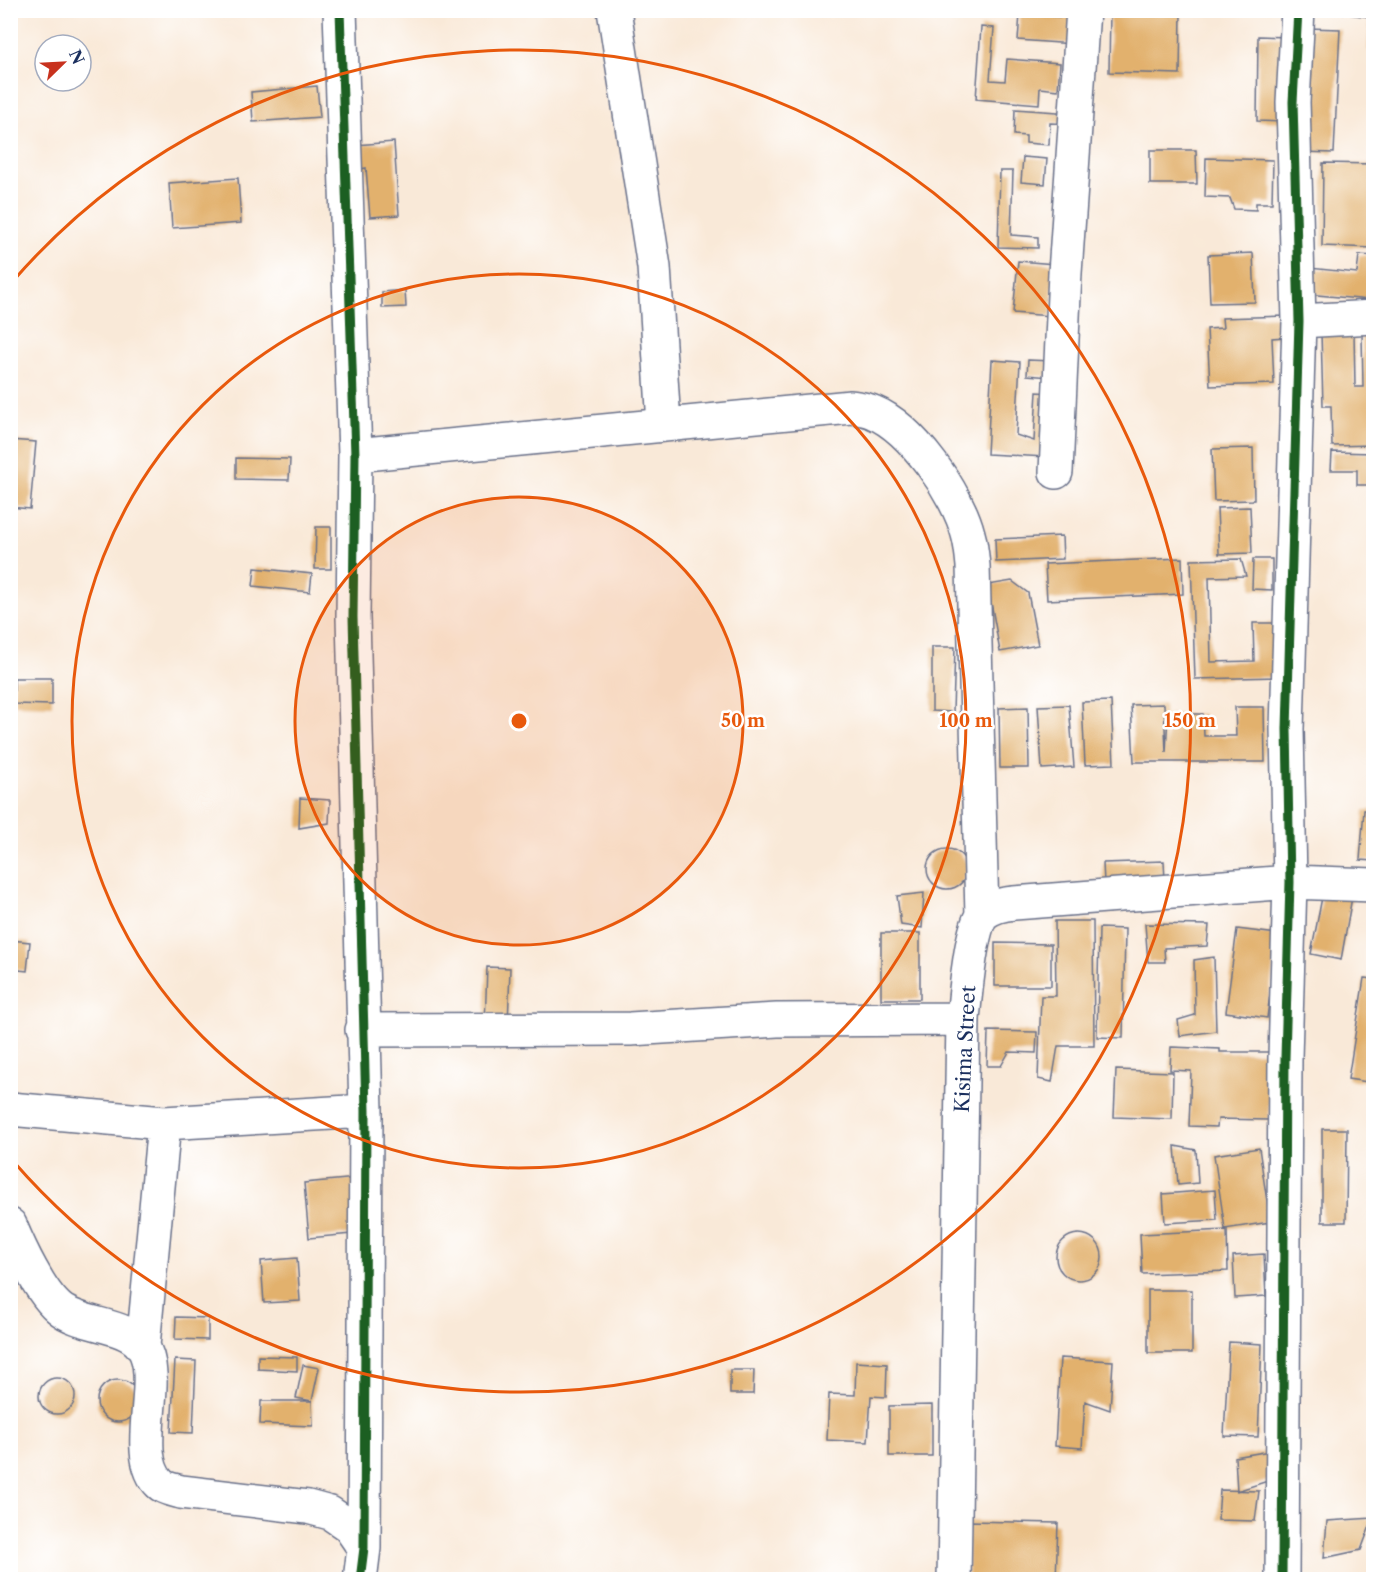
<svg xmlns="http://www.w3.org/2000/svg" width="1384" height="1590" font-family="'Libre Caslon Text',serif">
  <style>
    .building { fill: #e2b16d }
    .lines { fill: none; stroke-linecap: round; stroke-linejoin: round }
    .minor-casing { stroke: #697089; stroke-width: 36 }
    .minor { stroke: #fff; stroke-width: 33 }
    .cycleway-casing { stroke: #fff; stroke-width: 13 }
    .cycleway { stroke: #1b5e20; stroke-width: 9 }
    .ring { fill: none; stroke: #e8590c; stroke-width: 3 }
    .labels { text-anchor: middle; stroke-width: 5; stroke-linejoin: round; paint-order: stroke }
    .street-label { font-size: 20px; fill: #1b2f5e; stroke: #fff }
    .centre { fill: #e8590c; stroke: #fff; stroke-width: 3 }
    .ring-label { font-size: 18px; text-anchor: middle; font-weight: bold; fill: #e8590c; stroke: #fff; stroke-width: 5; stroke-linejoin: round; paint-order: stroke }
  </style>
  <rect width="100%" height="100%" fill="#fff"/>
  <filter id="ink" filterUnits="userSpaceOnUse"><feTurbulence type="fractalNoise" baseFrequency=".0167" numOctaves="2"/><feDisplacementMap in="SourceGraphic" scale="12" xChannelSelector="R" yChannelSelector="G"/><feConvolveMatrix kernelMatrix="1 2 1 2 8 2 1 2 1" color-interpolation-filters="sRGB"/></filter>
  <filter id="wash" filterUnits="userSpaceOnUse"><feTurbulence type="fractalNoise" baseFrequency=".008" numOctaves="4" result="noise"/><feDisplacementMap in="SourceGraphic" scale="24" xChannelSelector="R" yChannelSelector="G"/><feGaussianBlur stdDeviation="1.35" result="paint"/><feColorMatrix in="noise" values="0 0 0 0 0 0 0 0 0 0 0 0 0 0 0 0 0 1.4 0 .05"/><feComposite in="paint" operator="in"/></filter>
  <g filter="url(#wash)">
    <rect width="100%" height="100%" fill="#f9e9d8"/>
    <g id="blocks">
      <path class="building" d="M1110,10L1181,11L1180,74L1109,72Z
        M1319,10H1374V51L1368,50L1370,17Z
        M1020,14L1074,18L1073,44L1018,40Z
        M981,27L994,28L990,80L1005,81L1007,59L1060,63L1058,90L1040,88L1039,104L976,99Z
        M1307,28L1340,29L1334,153L1302,152Z
        M1258,36L1288,37L1286,122L1257,121Z
        M317,86L320,117L253,122L251,92Z
        M1015,109L1071,113L1070,124L1050,123L1049,145L1026,143V136L1014,135Z
        M394,142L399,215L370,217L366,168L356,170L355,145Z
        M1150,150H1196L1197,184H1150Z
        M1023,157L1047,159L1045,184L1021,182Z
        M1206,158L1273,160L1272,203H1256V210L1234,209L1230,198L1205,197Z
        M1323,163L1374,164V248L1322,246Z
        M1000,171H1013L1011,235L1038,237V248L998,247Z
        M238,178L241,223L172,228L169,183Z
        M1253,253L1255,302L1210,303L1208,255Z
        M1359,255L1374,256L1370,300L1307,294L1310,268L1357,273Z
        M1018,261L1055,264L1051,316L1013,313Z
        M405,290L406,307L382,308V292Z
        M1284,316L1285,337L1272,338L1274,384L1210,386L1207,329L1223,328L1222,318Z
        M1354,331L1355,387H1363L1362,334H1374V445L1332,446L1331,406H1323L1321,332Z
        M992,360L1020,362L1016,435L1034,441L1037,392L1049,393L1046,457L987,454Z
        M1028,360L1051,361L1050,377L1027,375Z
        M10,440L36,442L30,509L10,507Z
        M1253,448L1254,500L1214,501L1212,449Z
        M1332,452L1374,453V485H1357V470H1331Z
        M236,458L290,459L289,480L236,479Z
        M1250,507L1252,553L1219,554L1217,508Z
        M316,527H331V569H315Z
        M1062,536L1063,559L996,562L995,539Z
        M1182,558L1183,594L1047,600L1045,564Z
        M1241,559L1246,576L1209,577L1211,662L1254,661L1253,623H1277L1278,677L1195,679L1191,560Z
        M1253,559H1272V590L1252,589Z
        M255,568L312,574L310,592L253,586Z
        M1012,581L1028,593L1038,645L1000,652L988,585Z
        M932,647H955L953,712L932,711Z
        M14,678H52V705L14,704Z
        M1111,701L1114,764L1085,765L1082,702Z
        M1164,704L1166,753L1168,714H1203L1204,736H1236L1235,707H1264L1265,762H1134L1131,705Z
        M1069,705L1074,767L1042,769L1038,706Z
        M1028,707L1029,768H1000L999,708Z
        M300,798L330,800L329,823L299,828Z
        M1364,810H1374V861L1360,860Z
        M927 869a20 20 0 1 1 40 0a20 20 0 1 1-40 0Z
        M1164,861L1165,881L1104,882L1103,863Z
        M1323,892L1352,897L1341,960L1311,954Z
        M924,893L922,928L901,925L897,896Z
        M1055,921H1093L1094,1046H1058L1052,1082L1038,1079L1041,996H1056Z
        M1145,924L1209,925L1207,946L1164,948L1165,962H1148Z
        M1099,928L1125,929L1123,1038L1097,1037Z
        M1237,929L1277,934L1267,1018L1226,1012Z
        M881,933H920V999H881Z
        M10,940L30,942L27,971L10,969Z
        M995,943L1051,944V986H995Z
        M1214,957L1216,1031L1180,1036L1178,1020L1195,1015L1194,960Z
        M487,967L510,968L508,1026L485,1025Z
        M1364,978L1374,979V1083L1348,1079Z
        M988,1031L1037,1032L1036,1053L1009,1052L1001,1066H987Z
        M1171,1047L1220,1049V1052H1270L1269,1120L1218,1119L1217,1127L1189,1126L1191,1071L1170,1070Z
        M1116,1070L1173,1072L1172,1119L1114,1117Z
        M1322,1129H1347L1346,1222H1322Z
        M1175,1146L1196,1150L1198,1183L1178,1185Z
        M1259,1148L1270,1222L1225,1229L1214,1155Z
        M357,1178L362,1233L309,1238L304,1183Z
        M1215,1190L1217,1220L1165,1223L1163,1194Z
        M1227,1230L1228,1271L1142,1274L1140,1234Z
        M1056 1257a23 23 0 1 1 46 0a23 23 0 1 1-46 0Z
        M1264,1254L1266,1296L1235,1298L1233,1256Z
        M297,1258L300,1301L264,1303L261,1261Z
        M1148,1290H1192V1353H1148Z
        M176,1317L208,1318V1340L175,1339Z
        M1229,1342L1262,1344L1258,1437L1224,1436Z
        M258,1356L297,1357V1371L258,1369Z
        M1060,1358L1113,1361L1110,1410L1085,1401L1082,1448L1055,1446Z
        M175,1360L196,1361L193,1433L171,1432Z
        M856,1362L887,1364L886,1397L871,1396L868,1442L827,1440L829,1394L855,1395Z
        M303,1365L319,1368L312,1401L296,1398Z
        M730,1370H754L753,1394H730Z
        M39 1396a18 18 0 1 1 36 0a18 18 0 1 1-36 0Z
        M97 1401a21 21 0 1 1 42 0a21 21 0 1 1-42 0Z
        M261,1401H312L313,1426L260,1424Z
        M932,1405V1456H889V1406Z
        M1276,1450L1274,1479L1237,1491L1235,1457Z
        M1220,1490L1259,1491L1255,1521L1218,1520Z
        M1373,1518L1361,1550L1324,1558L1327,1521Z
        M968,1521L1058,1523L1056,1580H967Z"/>
    </g>
  </g>
  <g filter="url(#ink)">
    <use href="#blocks" fill-opacity="0" stroke="#697089" stroke-width="1.5"/>
    <g class="lines">
      <g class="minor-casing">
        <path id="minor" d="M340,10L355,455L353,617L366,1111L364,1548L360,1580
          M614,10L654,267L664,424
          M1299,321L1374,317
          M355,455L851,407C858,408 867,409 873,412C912,428 958,494 968,534C971,544 972,555 973,566L982,915
          M1056,472L1065,273L1083,10
          M362,1030L630,1029L777,1020L963,1019
          M10,1109L164,1123L366,1111
          M10,1225C20,1249 40,1292 59,1308C80,1326 126,1323 142,1346C165,1377 129,1454 160,1484C165,1489 175,1490 181,1492L308,1507L330,1513L349,1526L364,1548
          M143,1346L164,1123
          M954,1580L963,1019C965,999 971,926 983,914C992,906 1003,904 1014,903L1290,882L1374,885
          M1282,1580L1285,1058L1290,882L1287,729L1299,321L1293,102L1298,10"/>
      </g>
      <use href="#minor" class="minor"/>
      <g class="cycleway-casing">
        <path id="cycleway" d="M340,10L355,455L353,617L366,1111L364,1548L360,1580
          M1282,1580L1285,1058L1290,882L1287,729L1299,321L1293,102L1298,10"/>
      </g>
      <use href="#cycleway" class="cycleway"/>
    </g>
  </g>
  <circle cx="519" cy="721" r="224" fill="#e8590c" fill-opacity=".12"/>
  <g class="ring">
    <circle cx="519" cy="721" r="224"/>
    <circle cx="519" cy="721" r="447"/>
    <path d="M13 281A671 671 0 1 1 13 1161"/>
  </g>
  <g class="labels">
    <g class="street-label">
      <text transform="translate(965 1049) rotate(-87)" y="7">Kisima Street</text>
    </g>
  </g>
  <circle cx="519" cy="721" r="9" class="centre"/>
  <g class="ring-label">
    <text x="743" y="727">50 m</text>
    <text x="966" y="727">100 m</text>
    <text x="1190" y="727">150 m</text>
  </g>
  <rect width="1384" height="1590" fill="none" stroke="#fff" stroke-width="36"/>
  <g transform="translate(63 63) rotate(66)"><circle r="28" fill="#ffffff" stroke="#a4acbf" stroke-width="1.5"/>
  <path d="M0-4.5L10 22L0 15L-10 22Z" fill="#c8321e"/>
  <text y="-9" font-size="16" font-weight="bold" text-anchor="middle" fill="#1b2f5e">N</text>
  </g>
</svg>
